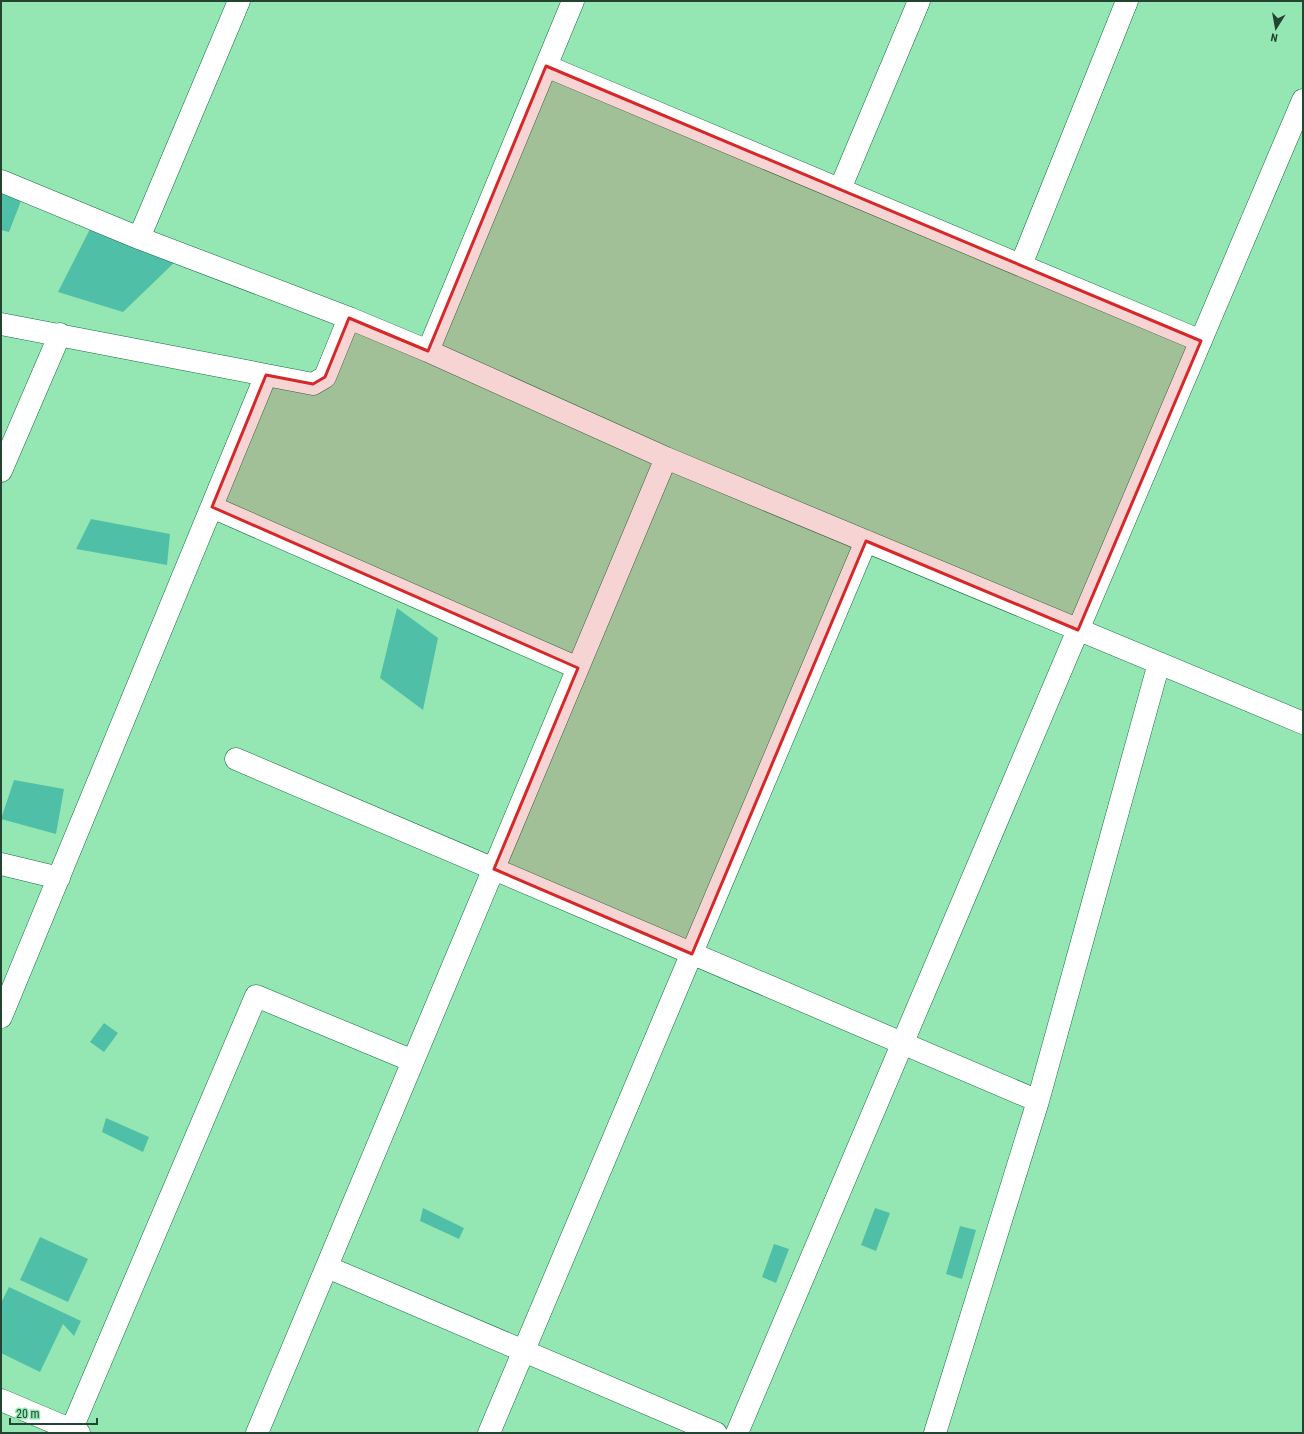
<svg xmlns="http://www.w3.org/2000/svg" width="1304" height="1434" font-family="'Roboto Condensed',sans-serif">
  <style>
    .building { fill: #4fc0a7 }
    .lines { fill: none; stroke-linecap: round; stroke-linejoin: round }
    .minor-casing { stroke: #126e41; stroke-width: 23 }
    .minor { stroke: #fff; stroke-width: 22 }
    .marked { fill: #d62828; fill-opacity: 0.2; stroke: #d62828; stroke-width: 3; stroke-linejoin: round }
  </style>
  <rect width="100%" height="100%" fill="#94e7b3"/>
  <path class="building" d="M1,187L24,193L9,232L1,230Z
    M91,227L178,259L123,312L58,292Z
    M91,519L170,534L167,565L76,549Z
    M397,608L438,638L423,710L380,678Z
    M14,780L64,789L56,834L1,819Z
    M104,1023L118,1033L104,1052L90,1042Z
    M106,1118L149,1137L143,1152L102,1132Z
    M423,1208L464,1228L459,1239L420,1221Z
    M875,1208L890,1213L876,1251L861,1245Z
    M960,1226L976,1230L962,1279L946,1274Z
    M40,1237L88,1259L68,1302L20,1280Z
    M774,1244L789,1249L776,1283L762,1277Z
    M9,1287L81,1321L74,1336L63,1324L40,1372L1,1353V1303Z"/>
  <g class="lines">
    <g class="minor-casing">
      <path id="minor" d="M546,66L1201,341
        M1,181L139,238L349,318L428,351L666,458L1303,723
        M840,189L919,1
        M139,238L239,1
        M1021,265L1127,1
        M1,324L266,375
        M428,351L573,1
        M1,471L60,334
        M212,507L578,668
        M236,759L1038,1101
        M1,864L59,878
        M1,1017L266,375L313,384L325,377L349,318
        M327,1267L716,1433
        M1,1400L79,1433
        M70,1433L256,996L413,1061
        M257,1433L666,458
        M489,1433L866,541
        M737,1433L1303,100
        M935,1433L1038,1101L1159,663"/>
    </g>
    <use href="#minor" class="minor"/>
  </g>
  <path class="marked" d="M546,66L1201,341L1078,630L866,541L692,954L494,869L578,668L212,507L266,375L313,384L325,377L349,318L428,351Z"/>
  <rect width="1304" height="1434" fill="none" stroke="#224430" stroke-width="4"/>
  <g transform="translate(1276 28) rotate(191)" stroke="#94e7b3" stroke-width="3" paint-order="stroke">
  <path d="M0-3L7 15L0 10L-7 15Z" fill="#224430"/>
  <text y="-6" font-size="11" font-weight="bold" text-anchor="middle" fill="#224430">N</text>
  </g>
  <path d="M10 1418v6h87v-6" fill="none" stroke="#224430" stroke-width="2"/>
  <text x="16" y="1418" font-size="12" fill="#224430" stroke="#94e7b3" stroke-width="3" paint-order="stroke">20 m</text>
</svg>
